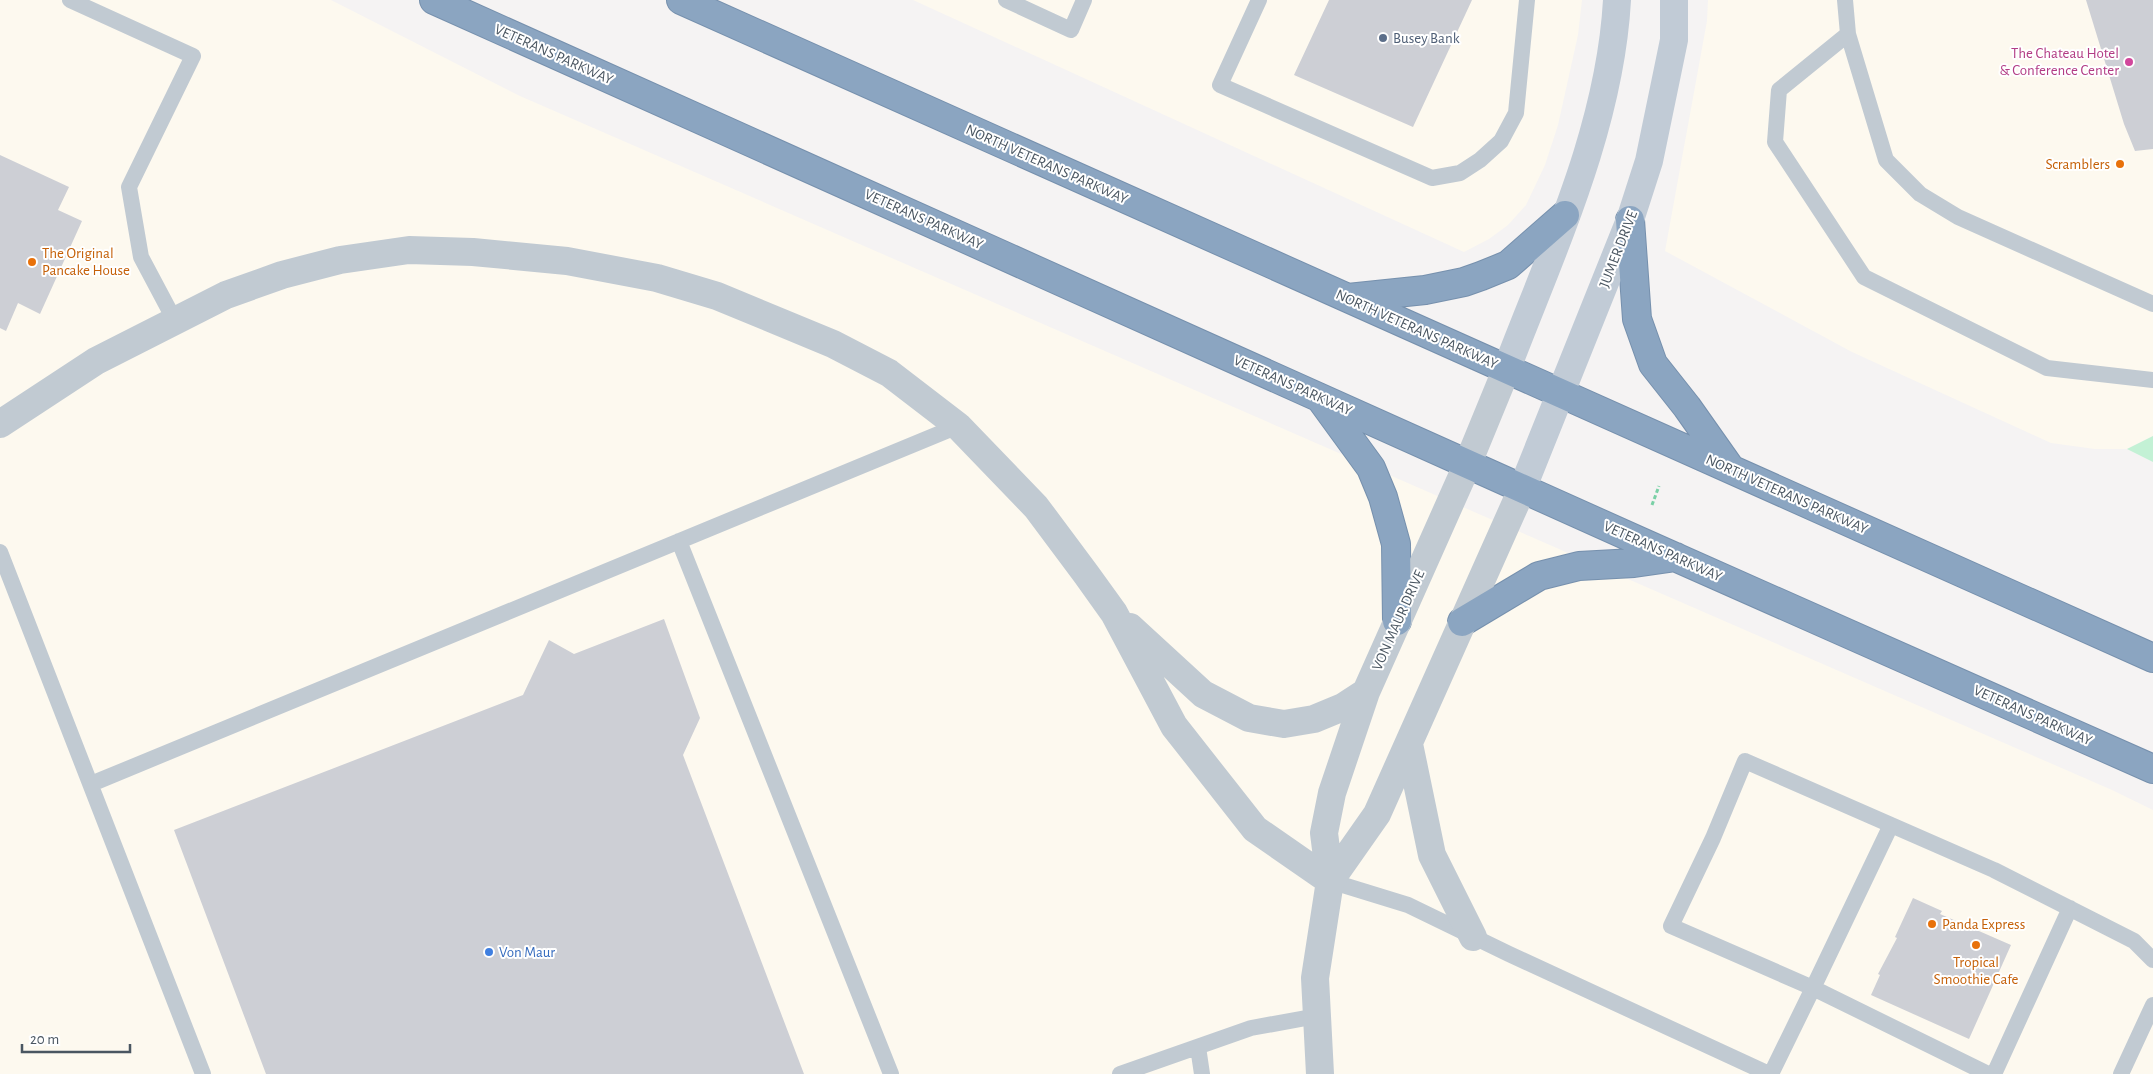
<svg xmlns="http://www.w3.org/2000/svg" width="2153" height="1074" font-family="'Alegreya Sans',sans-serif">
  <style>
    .commercial { fill: #fdf9ef }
    .green { fill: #c3f1d5 }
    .building { fill: #cdcfd5 }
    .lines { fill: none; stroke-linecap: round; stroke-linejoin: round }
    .highway-casing { stroke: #7690ad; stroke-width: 30 }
    .path { stroke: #7ad0a6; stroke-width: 3; stroke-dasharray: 4 2.5; stroke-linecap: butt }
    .lane { stroke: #c1cad2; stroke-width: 16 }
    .street { stroke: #c1cad2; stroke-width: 28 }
    .secondary { stroke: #c1cbd6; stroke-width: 28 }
    .highway { stroke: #8ba5c1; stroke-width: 28 }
    .service-dot { fill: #5c6f8a; stroke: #fff; stroke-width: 2 }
    .hotel-dot { fill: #d1479c; stroke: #fff; stroke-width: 2 }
    .food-dot { fill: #e8710a; stroke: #fff; stroke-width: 2 }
    .shop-dot { fill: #3f7fe0; stroke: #fff; stroke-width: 2 }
    .labels { text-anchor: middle; stroke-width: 4; stroke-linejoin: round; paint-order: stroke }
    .service-label { font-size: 15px; fill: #4e5e75; stroke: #fff; text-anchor: start }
    .hotel-label { font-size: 15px; fill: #b23c85; stroke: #fff; text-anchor: end }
    .street-label { font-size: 15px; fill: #4a5661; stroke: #fff }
    .food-label { font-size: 15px; fill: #c56008; stroke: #fff; text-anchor: start }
    .shop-label { font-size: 15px; fill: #366cbe; stroke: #fff; text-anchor: start }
  </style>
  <rect width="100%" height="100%" fill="#f5f3f3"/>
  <path class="commercial" d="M0,0H331L520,96L2112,790L2153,810V1074H0Z
    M913,0H1582L1578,35L1558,125L1545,165L1526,205L1508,225L1489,239L1464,252Z
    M1708,0H2153V436L2127,449H2095L2051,443L1852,352L1665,251L1707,21Z"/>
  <path class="green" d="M2153,436V462L2127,449Z"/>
  <path class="building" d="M1329,0H1472L1413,127L1294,75Z
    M2086,0H2153V149L2135,151L2124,124Z
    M0,155L69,187L58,210L82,221L40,314L18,303L6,331L0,328Z
    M664,619L700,718L683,755L804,1074H266L174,830L523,695L549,640L574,654Z
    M1913,898L1942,911L1940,914L2011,945L1969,1039L1871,995L1880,975L1878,974L1897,938L1895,937Z"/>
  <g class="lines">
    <g class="highway-casing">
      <path id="highway" d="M434,0L1639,541L2153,769
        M681,0L2153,658
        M1630,220L1637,319L1653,364L1687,407L1730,468
        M1348,298L1425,290L1464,282L1481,276L1508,265L1565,215
        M1320,398L1371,468L1383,497L1396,544L1397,621
        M1462,622L1539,576L1579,566L1634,563L1676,557"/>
    </g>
    <path class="path" d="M1652,505L1659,486"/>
    <path class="lane" d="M70,0L193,56L129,187L141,257L175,321
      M1006,0L1071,30L1084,0
      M1259,0L1220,85L1432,178L1460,173L1480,160L1501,141L1516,113L1527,0
      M1845,0L1848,34L1779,90L1775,142L1864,277L2047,368L2153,380
      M1848,34L1886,160L1920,194L1958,217L2153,304
      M679,541L891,1074
      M0,552L203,1074
      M91,784L958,426
      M1891,825L1813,988L1988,1074
      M1330,881L1408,905L1509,954L1769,1074
      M1198,1047L1202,1074
      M1120,1074L1251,1028L1317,1016
      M1771,1074L1813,988L1671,926L1713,838L1745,761L1994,870L2134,941L2153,960
      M1994,1074L2070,908
      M2121,1074L2153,1005"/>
    <path class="street" d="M0,424L96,361L226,295L282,275L340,260L409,250L473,252L567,261L657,278L717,296L833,344L889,373L958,426L1036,507L1086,574L1114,613L1174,726L1255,829L1330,881
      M1130,627L1203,694L1249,718L1284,724L1314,719L1343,707L1366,692
      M1409,744L1432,855L1473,937
      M1330,881L1377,814L1523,487
      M1320,1074L1315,978L1330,881L1324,833L1332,793L1366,692L1468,463L1507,368"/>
    <path class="secondary" d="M1507,368C1552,250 1610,128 1617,0
      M1523,487L1630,220L1649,161L1674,40V0"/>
    <use href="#highway" class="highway"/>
  </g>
  <circle class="service-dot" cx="1383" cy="38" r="5"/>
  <circle class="hotel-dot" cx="2129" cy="62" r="5"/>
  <g class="food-dot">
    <circle cx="2120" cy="164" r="5"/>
    <circle cx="32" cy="262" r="5"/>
    <circle cx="1932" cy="924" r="5"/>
    <circle cx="1976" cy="945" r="5"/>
  </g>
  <circle class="shop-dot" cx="489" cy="952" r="5"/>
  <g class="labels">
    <g class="service-label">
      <text x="1393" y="43">Busey Bank</text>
    </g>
    <g class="hotel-label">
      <text x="2119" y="58">The Chateau Hotel<tspan x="2119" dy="17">&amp; Conference Center</tspan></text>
    </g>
    <g class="street-label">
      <text transform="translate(554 54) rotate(24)" y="5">VETERANS PARKWAY</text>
      <text transform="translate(1047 164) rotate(24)" y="5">NORTH VETERANS PARKWAY</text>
      <text transform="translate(924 219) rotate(24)" y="5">VETERANS PARKWAY</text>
      <text transform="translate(1618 249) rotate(-69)" y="5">JUMER DRIVE</text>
      <text transform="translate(1417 329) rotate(24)" y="5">NORTH VETERANS PARKWAY</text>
      <text transform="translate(1293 385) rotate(24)" y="5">VETERANS PARKWAY</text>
      <text transform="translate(1787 494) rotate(24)" y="5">NORTH VETERANS PARKWAY</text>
      <text transform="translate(1663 551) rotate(24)" y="5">VETERANS PARKWAY</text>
      <text transform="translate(1398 620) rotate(-66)" y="5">VON MAUR DRIVE</text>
      <text transform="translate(2033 715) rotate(24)" y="5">VETERANS PARKWAY</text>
    </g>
    <g class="food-label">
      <text x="2110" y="169" text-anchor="end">Scramblers</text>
      <text x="42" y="258">The Original<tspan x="42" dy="17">Pancake House</tspan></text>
      <text x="1942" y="929">Panda Express</text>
      <text x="1976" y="967" text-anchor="middle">Tropical<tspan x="1976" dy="17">Smoothie Cafe</tspan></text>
    </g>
    <g class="shop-label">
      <text x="499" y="957">Von Maur</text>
    </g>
  </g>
  <path d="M22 1044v8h108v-8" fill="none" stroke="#4a5661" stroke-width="2.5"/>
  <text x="30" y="1044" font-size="15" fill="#4a5661" stroke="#ffffff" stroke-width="4" paint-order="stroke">20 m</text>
</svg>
